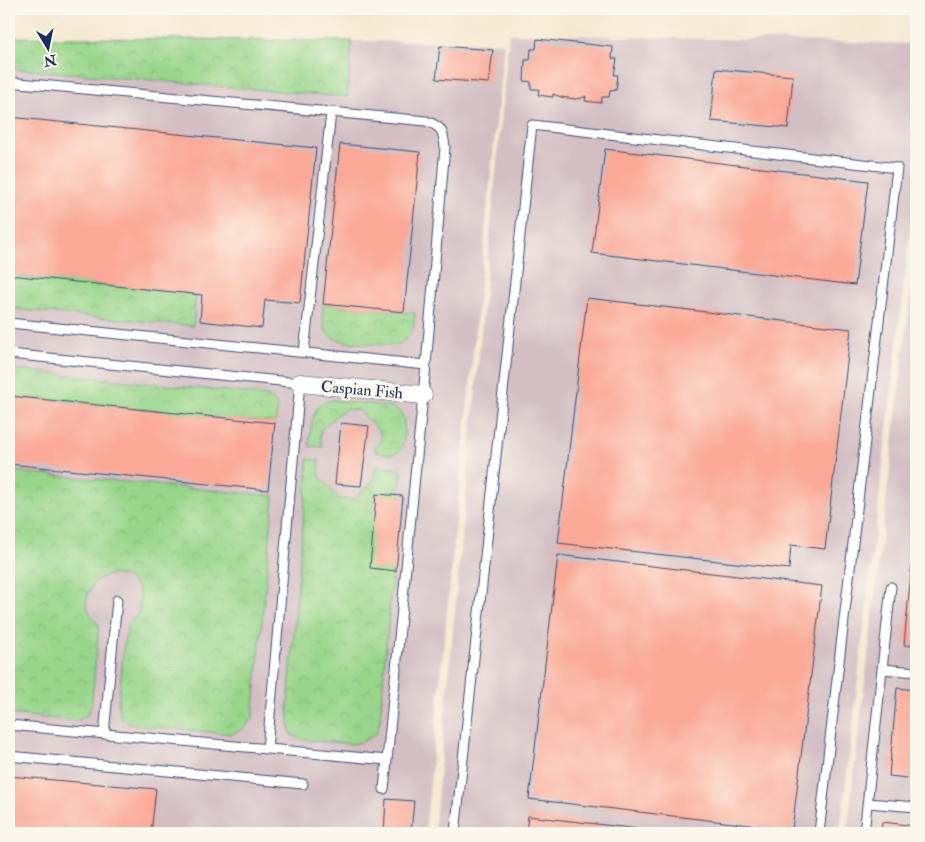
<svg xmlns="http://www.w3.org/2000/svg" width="925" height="842" font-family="'IM FELL Double Pica',serif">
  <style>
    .industrial { fill: #d2bec3 }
    .park { fill: url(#park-crowns); stroke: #5a8274 }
    .building { fill: #faa997 }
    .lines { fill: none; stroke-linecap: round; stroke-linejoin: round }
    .lane-casing { stroke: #3c4b6f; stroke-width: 11 }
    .street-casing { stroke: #3c4b6f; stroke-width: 19 }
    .lane { stroke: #fff; stroke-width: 9 }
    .street { stroke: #fff; stroke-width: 18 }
    .labels { text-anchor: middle; stroke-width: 4.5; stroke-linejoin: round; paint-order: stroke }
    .street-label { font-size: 16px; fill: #1b2f5e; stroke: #fbf7ec }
  </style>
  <defs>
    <pattern id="park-crowns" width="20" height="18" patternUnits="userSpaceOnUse" patternTransform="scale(1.25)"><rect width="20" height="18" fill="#99d68b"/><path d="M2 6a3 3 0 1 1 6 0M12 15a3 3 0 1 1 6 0" fill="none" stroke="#83b87a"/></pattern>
  </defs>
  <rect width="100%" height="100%" fill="#fbf7ec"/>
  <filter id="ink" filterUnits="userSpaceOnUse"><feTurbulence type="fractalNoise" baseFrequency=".02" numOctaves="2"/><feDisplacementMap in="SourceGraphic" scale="10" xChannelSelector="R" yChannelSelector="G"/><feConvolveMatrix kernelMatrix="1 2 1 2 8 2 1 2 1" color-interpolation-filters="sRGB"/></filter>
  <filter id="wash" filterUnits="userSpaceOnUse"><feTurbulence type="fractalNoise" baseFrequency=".0096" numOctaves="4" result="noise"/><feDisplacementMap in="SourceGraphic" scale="20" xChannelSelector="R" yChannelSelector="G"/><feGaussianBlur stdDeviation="1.12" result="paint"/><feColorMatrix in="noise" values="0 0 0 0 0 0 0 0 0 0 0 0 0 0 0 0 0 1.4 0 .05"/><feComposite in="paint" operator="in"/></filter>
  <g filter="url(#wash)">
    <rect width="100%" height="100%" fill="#f5e8d1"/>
    <path class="industrial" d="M509,34L916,44V180L840,833H434Z
      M9,37L504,43L425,833H9Z
      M916,248V833H847Z"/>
    <path class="park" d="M9,37L352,41L347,97L9,68Z
      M9,275L196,294L193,326L12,309L9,308Z
      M323,304L415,313C414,329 411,342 393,345C378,344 338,345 328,334C321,326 323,314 323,304Z
      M9,369L263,395C280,400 278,409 275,423L9,396Z
      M332,400L389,406C394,408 399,410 402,415C406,421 405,448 398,452C393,456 382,453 375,452L376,446L381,441V436L377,429L360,411L345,409L338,414L321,430L320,437L323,447L309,446C311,433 310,409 324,402C327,401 330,401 332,400Z
      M308,459L319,460L320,476L339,499L353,500L373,481L376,467L402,469L392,576L380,720L376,734L366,740L355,744L305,740L291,735L289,722L288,705Z
      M9,471L274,496L253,717L244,728L232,734L140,726L121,719L118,702L121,676L124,643L128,625L138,613L140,599L137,586L127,577L110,574L95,581L88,593L86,605L92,617L99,624L92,700L88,714L77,721L9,714Z"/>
    <g id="blocks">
      <path class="building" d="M537,39L613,47L612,59H617L614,75H618L616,90L610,91L609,97H602L601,103L585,101L586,96L582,98L575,99L561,97L553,94V97L538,95L539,89H531V82L524,81L525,60H530L531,49H536Z
        M440,46L493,50L489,83L436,79Z
        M716,69L793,76L788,128L711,121Z
        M9,117L316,148L300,303L265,300L262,328L200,321L202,295L9,275Z
        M340,144L420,152L404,312L323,304Z
        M605,149L868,181L855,285L592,253Z
        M587,298L851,329L825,549L791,545L789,569L558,543Z
        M9,396L275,423L268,490L9,464Z
        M341,423L369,426L361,486L335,484Z
        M376,494L403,496L396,571L370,568Z
        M558,555L822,586L792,830L529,799Z
        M912,562L916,563V646L904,645Z
        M897,688L916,690V779L889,776Z
        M9,776L156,789L151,833H9Z
        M386,799L414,801L411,833H384Z
        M528,816L665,832V833H526Z
        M882,822L916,826V833H881Z"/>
    </g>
  </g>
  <g filter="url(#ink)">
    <use href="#blocks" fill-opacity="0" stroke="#3c4b6f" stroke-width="1"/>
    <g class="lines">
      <g class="lane-casing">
        <path id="lane" d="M9,82L426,121C442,127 443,130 445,147L426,365L387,760L9,725
          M9,323L426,365
          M304,352L331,113
          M9,354L300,383L267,749
          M882,669L916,672
          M104,734L117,600
          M9,756L303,784
          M384,789L387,760
          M868,803L916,807
          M455,833L532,125L897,168L819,833
          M864,833L891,587"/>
      </g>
      <g class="street-casing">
        <path id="street" d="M300,383L423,395"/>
      </g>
      <use href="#lane" class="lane"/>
      <use href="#street" class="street"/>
    </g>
  </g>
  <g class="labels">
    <g class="street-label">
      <text transform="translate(362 389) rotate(5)" y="6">Caspian Fish</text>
    </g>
  </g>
  <rect width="925" height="842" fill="none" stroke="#fbf7ec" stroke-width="30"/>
  <g transform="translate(48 48) rotate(170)" stroke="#fbf7ec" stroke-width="4" paint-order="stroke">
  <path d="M0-4L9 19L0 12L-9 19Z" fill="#1b2f5e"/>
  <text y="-8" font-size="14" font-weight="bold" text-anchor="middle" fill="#1b2f5e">N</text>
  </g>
</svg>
